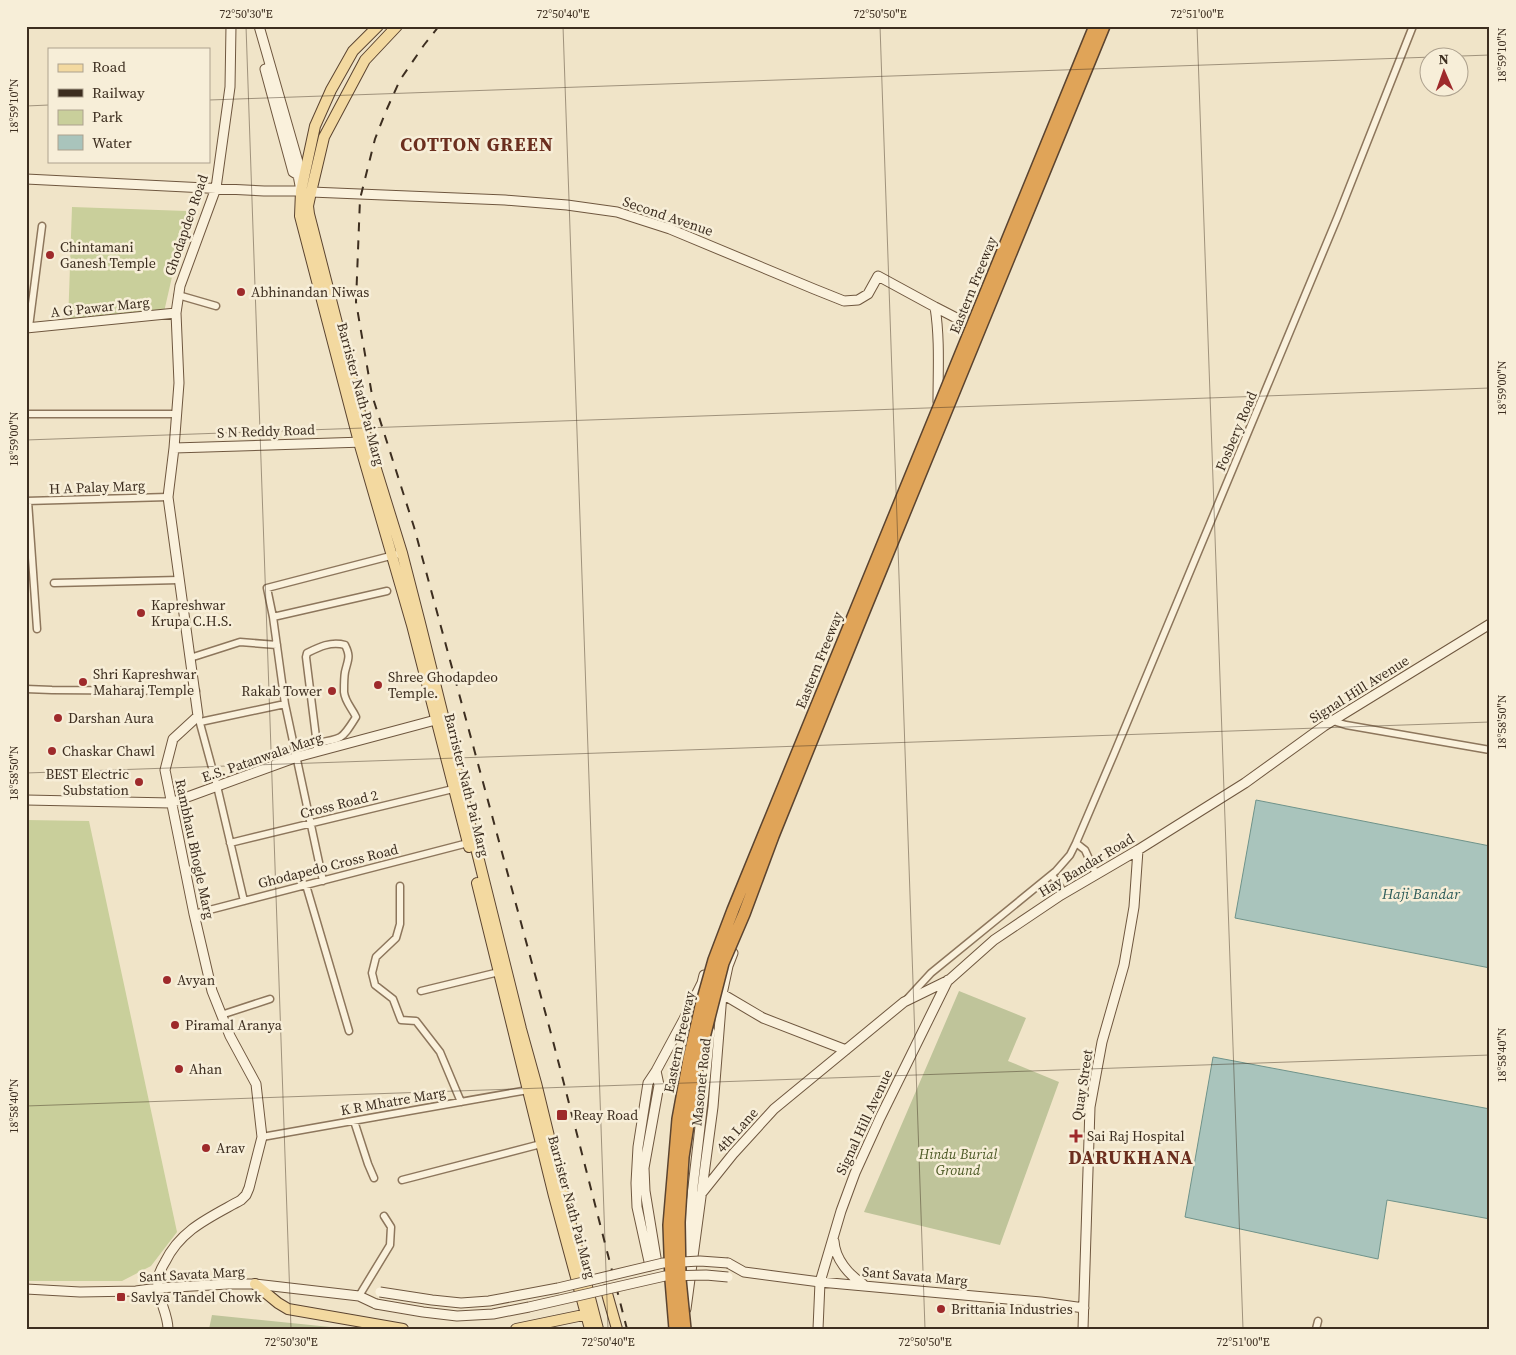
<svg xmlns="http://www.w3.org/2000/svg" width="1516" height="1355" font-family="'Source Serif 4',serif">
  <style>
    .green { fill: #c9cf9b }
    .cemetery { fill: #bfc49a }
    .water { fill: #a9c4bc; stroke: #6f938a }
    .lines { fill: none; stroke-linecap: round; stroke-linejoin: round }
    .street-casing { stroke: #8d765c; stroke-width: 9 }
    .secondary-casing { stroke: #6f573f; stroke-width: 11 }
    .primary-casing { stroke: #5b4430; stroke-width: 12 }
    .street { stroke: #faf1dc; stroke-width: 6 }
    .secondary { stroke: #faf1dc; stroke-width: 9 }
    .primary { stroke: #f3d9a0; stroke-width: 10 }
    .rail { stroke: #3d2e20; stroke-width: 2; stroke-dasharray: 9 9; stroke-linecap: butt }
    .secondary-bridge-casing { stroke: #6f573f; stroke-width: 11; stroke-linecap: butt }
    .highway-bridge-casing { stroke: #5b4430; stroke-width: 14; stroke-linecap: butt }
    .secondary-bridge { stroke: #faf1dc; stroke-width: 9 }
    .highway-bridge { stroke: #e0a458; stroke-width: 11 }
    .ticks { fill: none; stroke: #3d2e20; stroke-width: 1; stroke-opacity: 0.45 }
    .poi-dot { fill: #9e2a2b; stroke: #f7eed8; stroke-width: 2 }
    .labels { text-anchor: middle; stroke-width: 5; stroke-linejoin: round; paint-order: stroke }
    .street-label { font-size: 14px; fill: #3d2e20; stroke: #f7eed8 }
    .poi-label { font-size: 14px; fill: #3d2e20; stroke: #f7eed8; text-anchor: start }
    .park-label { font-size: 14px; font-style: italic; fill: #4d5a26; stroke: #f7eed8 }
    .water-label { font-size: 15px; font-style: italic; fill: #2f5d5a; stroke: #f7eed8 }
    .district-label { font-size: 19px; font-weight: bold; letter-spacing: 1px; fill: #6b2e1e; stroke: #f7eed8 }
    .neatline { fill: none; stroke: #3d2e20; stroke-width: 2 }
    .ticks-label { font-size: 12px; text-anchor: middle; fill: #3d2e20 }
  </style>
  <rect width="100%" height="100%" fill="#f0e4c8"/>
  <path class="green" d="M72,207L187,211L164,312L68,324Z
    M26,820L89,821L177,1232L151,1266L122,1281H26V1155L28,1146L26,1145Z"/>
  <path class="cemetery" d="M959,991L1026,1018L1008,1061L1059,1082L1000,1245L864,1212Z
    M212,1315L350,1329H209Z"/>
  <path class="water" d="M1256,800L1490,846V968L1235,918Z
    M1213,1057L1490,1109V1219L1387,1200L1378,1259L1185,1217Z"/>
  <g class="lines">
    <g class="street-casing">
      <path id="street" d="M178,295L216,306
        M29,327L42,226
        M26,414H176
        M26,501L168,497
        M28,501L37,629
        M54,583L179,580
        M273,617L387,591
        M190,658L240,642L277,645
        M26,689L52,690L196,691
        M198,716L217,786L244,901
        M1333,721L1346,725L1490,750
        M200,722L285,704
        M316,743C343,739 342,739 356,717C352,708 345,702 344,692C344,686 344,677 345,672C348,659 351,657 345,645C331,641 319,647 307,653L306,657L317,745V751
        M230,843L453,789
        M1076,843L1085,850L1096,874
        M1052,875L1064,893
        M323,881L285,704L273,617L267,588L402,553
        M306,885L349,1031
        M400,886V924L396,938L376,957L372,973L375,985L393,999L401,1020L416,1021L440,1052L461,1102
        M194,914L468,843
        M421,991L499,972
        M908,998L931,973L1056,871L1070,855L1076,843L1114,754L1338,216L1413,26
        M221,1015L270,999
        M354,1121L368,1164L374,1178
        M262,1137L528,1090
        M402,1180L541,1144
        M359,1296L390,1245L391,1227L384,1216
        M1316,1329L1318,1321"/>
    </g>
    <g class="secondary-casing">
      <path id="secondary" d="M265,69L293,172L298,175
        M26,179L264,191H301L298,175L300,169L259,26
        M311,192L505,200L567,205L617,212L670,229L814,289L844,301L858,300L868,294L878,276L935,307L968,324
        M935,307C940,339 938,370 938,402
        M26,328L176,313
        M174,448L364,442
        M26,800L171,803L297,757L443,718
        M719,992L763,1018L846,1050
        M656,1071L659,1085L644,1168L645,1191L657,1264
        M692,1202L701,1194L733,1154L774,1109L904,1002L949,980L994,940L1061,895L1138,850L1245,783L1324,726L1490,624
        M834,1241C835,1259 849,1275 863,1284
        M728,1263L744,1272L820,1282L1041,1302L1084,1308
        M684,1264L703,1101L710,1031
        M650,1266L637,1207L636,1183L638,1147L648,1083L656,1071L684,1019L702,983L704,975
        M26,1289L80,1292L136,1291L158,1288L228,1284H255L359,1296L376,1304
        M686,1309L713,1107L722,994L728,966L733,953
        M168,1329C168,1312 156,1297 158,1280C158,1274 162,1267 165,1262C181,1229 211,1217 241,1200L246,1195L249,1188L262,1137L256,1084L230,1036L212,991L194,914L165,770L173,739L198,716L168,497L174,448L179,383L176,313L180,286L216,188L230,87L231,26
        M818,1329L820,1282L841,1211L855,1173L880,1118L948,980
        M1083,1329L1090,1107L1102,1042L1124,965L1134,907L1138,850"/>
    </g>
    <g class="primary-casing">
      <path id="primary" d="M378,26L353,51L331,90L315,126L301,191L300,216L359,442L412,625L469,847
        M397,26L365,60L324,137L311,192L308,206L309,214L367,440L402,553L420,623L521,1029L536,1083L563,1194L598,1329
        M477,883L554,1196L590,1329
        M255,1284L278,1303L288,1309L403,1329
        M606,1290L617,1329
        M516,1329L593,1313"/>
    </g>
    <use href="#street" class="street"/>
    <use href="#secondary" class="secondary"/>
    <use href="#primary" class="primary"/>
    <path class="rail" d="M439,26L424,45L400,80L386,111L375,139L360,199L356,302L372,395L414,527L474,749L553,1041L627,1329"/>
    <g class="secondary-bridge-casing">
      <path id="secondary-bridge" d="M380,1292L432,1300L461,1303L489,1301L558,1288L663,1263L700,1261L728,1263
        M376,1304L423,1312L457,1316L493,1314L529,1307L665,1276L706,1275L728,1277"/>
    </g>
    <g class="highway-bridge-casing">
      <path id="highway-bridge" d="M675,1329L671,1280L669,1225L678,1119L689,1059L701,1006L714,960L733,910L1095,26
        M685,1329L680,1279L679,1222L683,1157L698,1061L723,963L744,914L773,836L862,616L1104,26"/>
    </g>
    <use href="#secondary-bridge" class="secondary-bridge"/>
    <use href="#highway-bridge" class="highway-bridge"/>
  </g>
  <path class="ticks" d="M246,26L291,1329M563,26L608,1329M880,26L925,1329M1197,26L1243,1329M209,100L1490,55M26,106L49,105M26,440L1490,388M26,773L1490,722M26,1106L1490,1055"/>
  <g class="poi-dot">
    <circle cx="50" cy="255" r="5"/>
    <circle cx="241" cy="292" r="5"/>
    <circle cx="141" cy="613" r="5"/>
    <circle cx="83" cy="682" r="5"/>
    <circle cx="378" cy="685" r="5"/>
    <circle cx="332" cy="691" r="5"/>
    <circle cx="58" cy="718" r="5"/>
    <circle cx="52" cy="751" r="5"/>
    <circle cx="139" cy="782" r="5"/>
    <circle cx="167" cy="980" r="5"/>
    <circle cx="175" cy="1025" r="5"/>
    <circle cx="179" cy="1069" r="5"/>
    <rect x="556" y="1109" width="12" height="12" rx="2.5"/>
    <path d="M1073.5 1128.5h5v5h5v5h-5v5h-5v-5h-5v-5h5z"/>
    <circle cx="206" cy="1148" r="5"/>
    <rect x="116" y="1292" width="10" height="10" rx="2.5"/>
    <circle cx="941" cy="1309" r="5"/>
  </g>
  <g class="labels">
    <g class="street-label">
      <text transform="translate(668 216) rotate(19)" y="5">Second Avenue</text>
      <text transform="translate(186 225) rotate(-71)" y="5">Ghodapdeo Road</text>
      <text transform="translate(973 285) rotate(-68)" y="5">Eastern Freeway</text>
      <text transform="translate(100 307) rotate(-6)" y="5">A G Pawar Marg</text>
      <text transform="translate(361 394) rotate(75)" y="5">Barrister Nath Pai Marg</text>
      <text transform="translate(266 431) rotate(-2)" y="5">S N Reddy Road</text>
      <text transform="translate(1236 431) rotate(-67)" y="5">Fosbery Road</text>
      <text transform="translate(97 487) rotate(-2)" y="5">H A Palay Marg</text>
      <text transform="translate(819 660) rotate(-68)" y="5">Eastern Freeway</text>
      <text transform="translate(1359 689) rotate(-32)" y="5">Signal Hill Avenue</text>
      <text transform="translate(262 757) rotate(-19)" y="5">E.S. Patanwala Marg</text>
      <text transform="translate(467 785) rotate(76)" y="5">Barrister Nath Pai Marg</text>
      <text transform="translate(339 804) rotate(-14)" y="5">Cross Road 2</text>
      <text transform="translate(195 849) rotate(78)" y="5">Rambhau Bhogle Marg</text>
      <text transform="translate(1086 865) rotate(-31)" y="5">Hay Bandar Road</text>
      <text transform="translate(328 866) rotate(-14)" y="5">Ghodapedo Cross Road</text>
      <text transform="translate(679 1042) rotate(-78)" y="5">Eastern Freeway</text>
      <text transform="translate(701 1082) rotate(-84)" y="5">Masonet Road</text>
      <text transform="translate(1082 1085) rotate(-81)" y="5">Quay Street</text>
      <text transform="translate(393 1101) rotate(-10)" y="5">K R Mhatre Marg</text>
      <text transform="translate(864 1122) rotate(-65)" y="5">Signal Hill Avenue</text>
      <text transform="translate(737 1130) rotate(-48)" y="5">4th Lane</text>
      <text transform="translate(572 1207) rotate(75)" y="5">Barrister Nath Pai Marg</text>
      <text transform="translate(192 1274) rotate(-3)" y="5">Sant Savata Marg</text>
      <text transform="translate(915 1276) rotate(5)" y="5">Sant Savata Marg</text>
    </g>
    <g class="poi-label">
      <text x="60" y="252">Chintamani<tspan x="60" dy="16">Ganesh Temple</tspan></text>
      <text x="251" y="297">Abhinandan Niwas</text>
      <text x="151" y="610">Kapreshwar<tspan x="151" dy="16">Krupa C.H.S.</tspan></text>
      <text x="93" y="679">Shri Kapreshwar<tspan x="93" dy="16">Maharaj Temple</tspan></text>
      <text x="388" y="682">Shree Ghodapdeo<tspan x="388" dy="16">Temple.</tspan></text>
      <text x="322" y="696" text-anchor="end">Rakab Tower</text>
      <text x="68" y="723">Darshan Aura</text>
      <text x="62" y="756">Chaskar Chawl</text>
      <text x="129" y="779" text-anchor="end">BEST Electric<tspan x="129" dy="16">Substation</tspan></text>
      <text x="177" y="985">Avyan</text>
      <text x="185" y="1030">Piramal Aranya</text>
      <text x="189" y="1074">Ahan</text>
      <text x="573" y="1120">Reay Road</text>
      <text x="1087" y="1141">Sai Raj Hospital</text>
      <text x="216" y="1153">Arav</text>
      <text x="131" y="1302">Savlya Tandel Chowk</text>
      <text x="951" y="1314">Brittania Industries</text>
    </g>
    <g class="park-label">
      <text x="958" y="1159">Hindu Burial<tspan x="958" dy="16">Ground</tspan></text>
    </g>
    <g class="water-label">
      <text x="1421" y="899">Haji Bandar</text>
    </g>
    <g class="district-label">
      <text x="477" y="151">COTTON GREEN</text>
      <text x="1131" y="1164">DARUKHANA</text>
    </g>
  </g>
  <rect width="1516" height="1355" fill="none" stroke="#f7eed8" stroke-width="55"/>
  <rect x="48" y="48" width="162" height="115" fill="#f7eed8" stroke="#ada18e"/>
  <rect x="58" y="64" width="25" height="8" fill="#f3d9a0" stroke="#ada18e"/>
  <text x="92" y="72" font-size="15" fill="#3d2e20">Road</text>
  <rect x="58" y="89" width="25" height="8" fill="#3d2e20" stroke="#ada18e"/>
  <text x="92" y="98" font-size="15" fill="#3d2e20">Railway</text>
  <rect x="58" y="110" width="25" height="15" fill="#c9cf9b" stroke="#ada18e"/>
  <text x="92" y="122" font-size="15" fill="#3d2e20">Park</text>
  <rect x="58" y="135" width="25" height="15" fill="#a9c4bc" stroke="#ada18e"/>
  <text x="92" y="148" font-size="15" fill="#3d2e20">Water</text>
  <g transform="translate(1444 72) rotate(358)"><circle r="24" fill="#f7eed8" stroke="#ada18e"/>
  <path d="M0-4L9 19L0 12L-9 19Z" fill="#9e2a2b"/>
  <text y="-8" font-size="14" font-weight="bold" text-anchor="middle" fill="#3d2e20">N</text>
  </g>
  <rect x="28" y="28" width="1460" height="1300" class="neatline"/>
  <g class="ticks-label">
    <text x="246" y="18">72°50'30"E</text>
    <text x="563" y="18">72°50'40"E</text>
    <text x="880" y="18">72°50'50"E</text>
    <text x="1197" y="18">72°51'00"E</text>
    <text transform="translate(1502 55) rotate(-90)" y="4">18°59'10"N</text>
    <text transform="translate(14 106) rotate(-90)" y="4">18°59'10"N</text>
    <text transform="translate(1502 388) rotate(-90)" y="4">18°59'00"N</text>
    <text transform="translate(14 439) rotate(-90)" y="4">18°59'00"N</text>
    <text transform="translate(1502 722) rotate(-90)" y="4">18°58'50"N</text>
    <text transform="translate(14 773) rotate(-90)" y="4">18°58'50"N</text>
    <text transform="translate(1502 1055) rotate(-90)" y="4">18°58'40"N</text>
    <text transform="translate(14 1106) rotate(-90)" y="4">18°58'40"N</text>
    <text x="291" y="1346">72°50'30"E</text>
    <text x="608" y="1346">72°50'40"E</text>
    <text x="925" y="1346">72°50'50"E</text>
    <text x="1243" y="1346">72°51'00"E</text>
  </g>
</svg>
